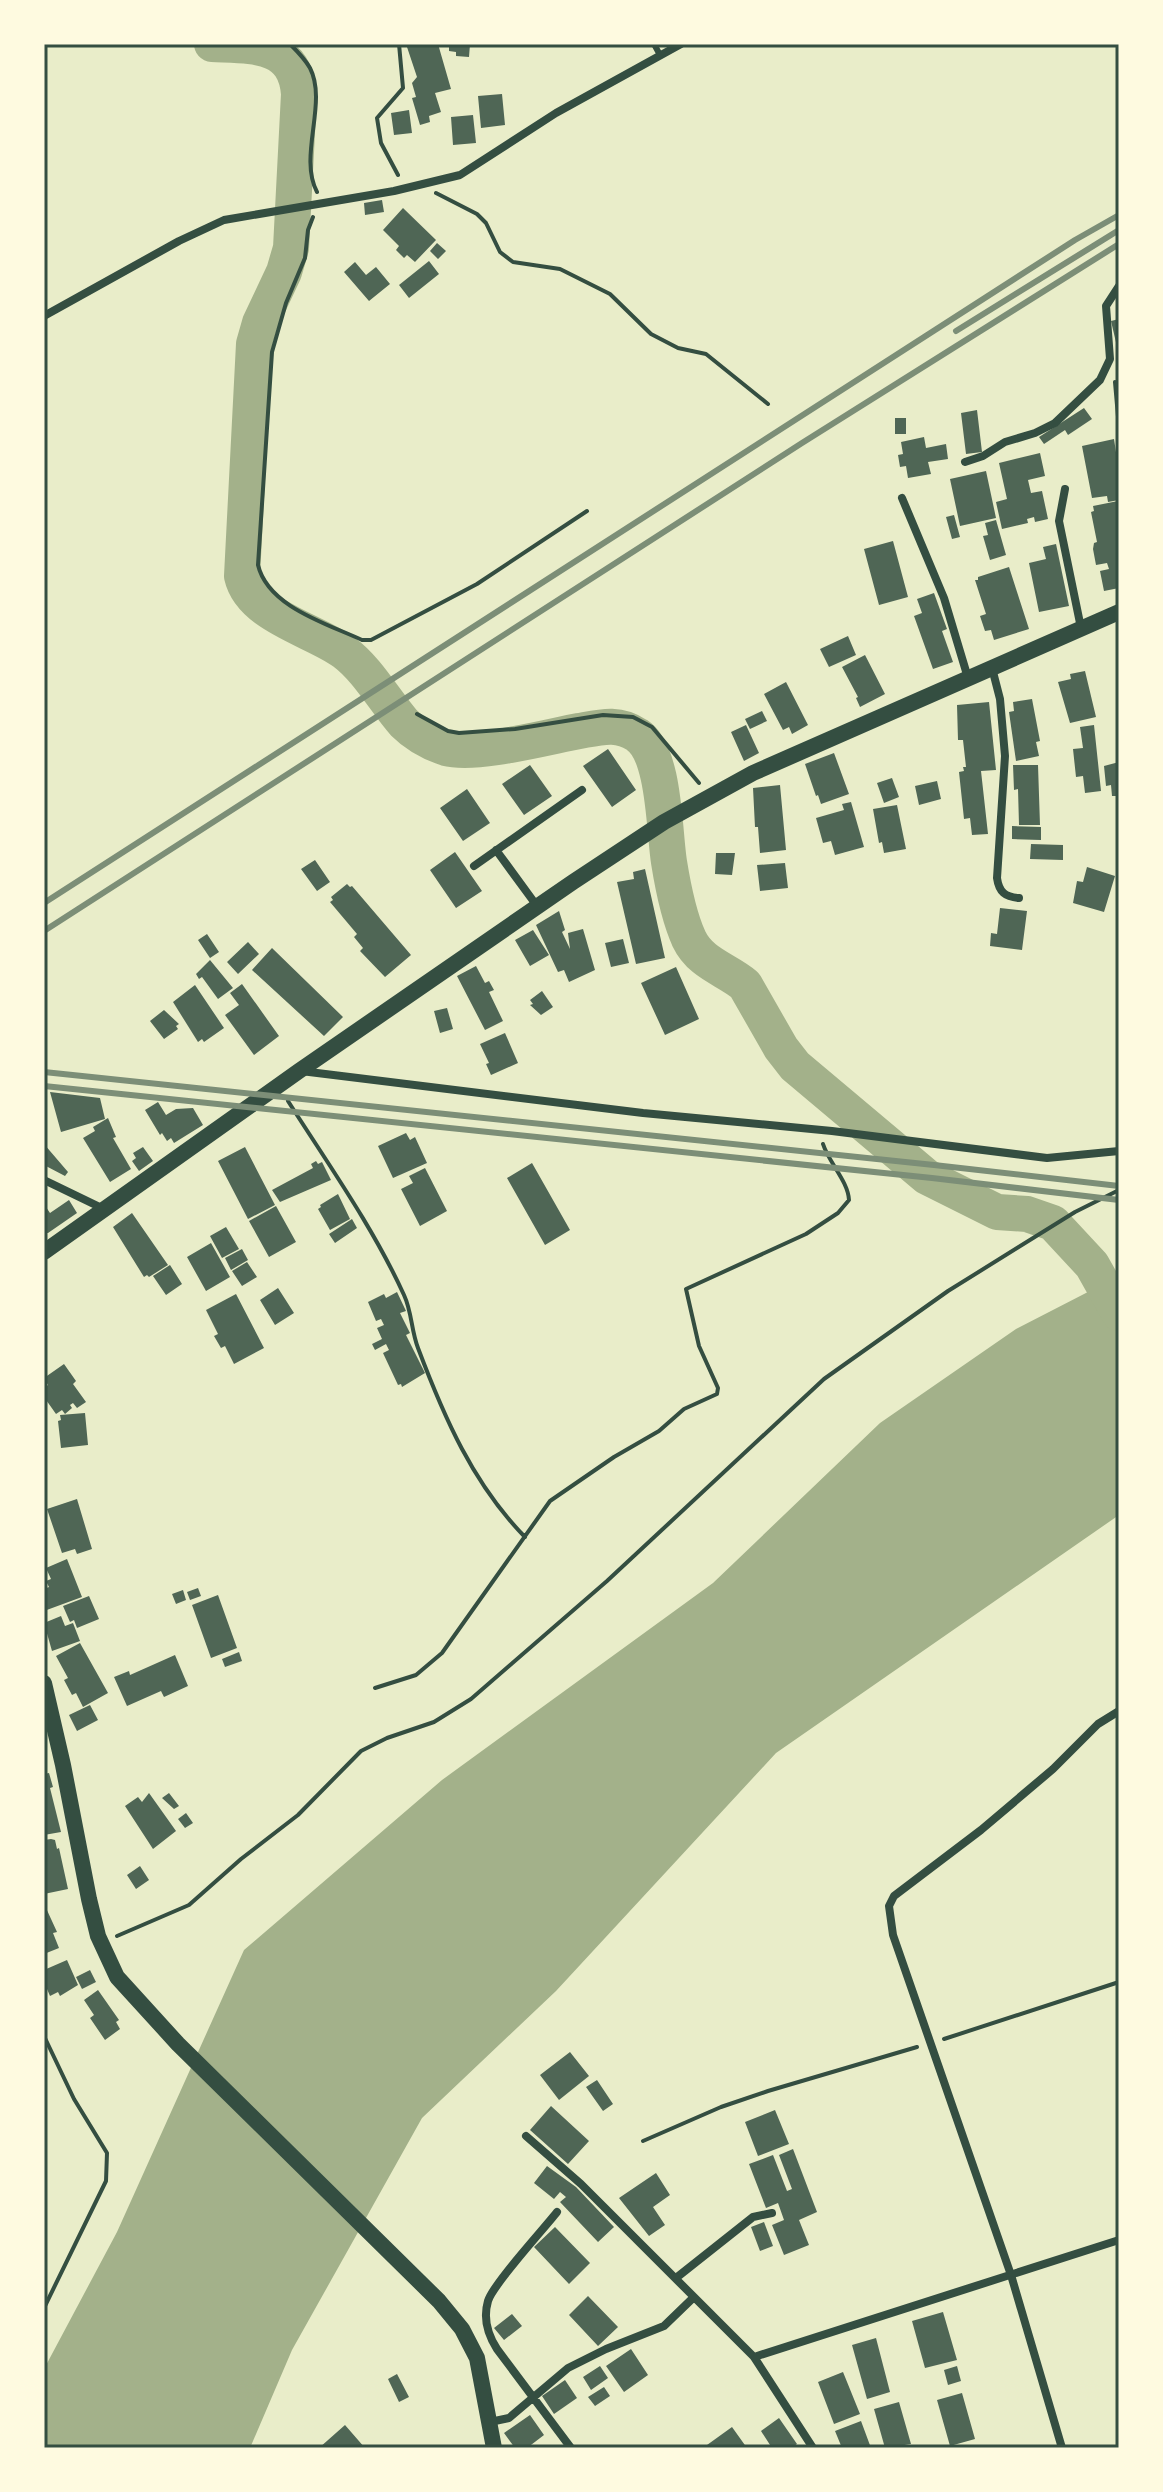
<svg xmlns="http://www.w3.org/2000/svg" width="1163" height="2492" font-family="Quicksand,sans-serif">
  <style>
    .water { fill: #a3b18a }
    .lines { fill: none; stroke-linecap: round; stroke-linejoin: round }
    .river { stroke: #a3b18a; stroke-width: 36 }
    .building { fill: #4f6655 }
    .path { stroke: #344e41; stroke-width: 4 }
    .service { stroke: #344e41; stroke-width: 6 }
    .minor { stroke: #344e41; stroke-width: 8 }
    .secondary { stroke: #344e41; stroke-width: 16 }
    .rail { stroke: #7c8e77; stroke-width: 6 }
    .neatline { fill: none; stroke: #344e41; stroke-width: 3 }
  </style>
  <rect width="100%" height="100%" fill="#e9edc9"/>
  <path class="water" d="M1119,1276V1515L776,1753L556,1991L422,2118L292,2350L250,2448H44V2369L117,2232L244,1950L442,1780L713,1583L880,1423L1016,1329Z"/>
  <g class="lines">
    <path class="river" d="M212,44C251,46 295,42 299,94L291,248L284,272L260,323L254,344L242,576C251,616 314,630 344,652C368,670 384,700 404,723C415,734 431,743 446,748C476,756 547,737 579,731C601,727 618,722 637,735C665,753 664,831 669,862C673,887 679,917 689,939C701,964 726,969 745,985L781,1048L795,1066L927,1177L997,1212L1027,1214L1053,1223L1092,1265L1119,1313"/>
  </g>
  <path class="building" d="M406,44H438L451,89L435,93L441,112L429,116L430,122L420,125L412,98L416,97L412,83L417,77Z
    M449,44H470L469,57L456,56V52L449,51Z
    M502,94L505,125L481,128L478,96Z
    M409,110L412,133L394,135L391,113Z
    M473,115L476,143L453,145L451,117Z
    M382,200L384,212L365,215L364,203Z
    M403,208L436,240L415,262L407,255L404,258L396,250L399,246L383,230Z
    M437,243L446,251L438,259L430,251Z
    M429,261L439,274L409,298L399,285Z
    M355,262L366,275L376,267L390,284L369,301L344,272Z
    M1119,319V351H1118L1111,321Z
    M1084,408L1092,419L1068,435L1065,430L1044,444L1039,437Z
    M977,410L982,452L966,454L961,413Z
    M895,418H906V434H895Z
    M924,437L926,448L946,444L948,459L928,462L931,474L908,478L906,466L900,467L898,455L903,454L901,442Z
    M1114,439L1119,472V500L1108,502L1107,496L1092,498L1082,446Z
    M1040,453L1045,476L1028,480L1031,493L1042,491L1048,519L1035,522L1034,517L1027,519L1028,523L1002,529L996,502L1007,499L999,463Z
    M986,471L996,518L960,526L950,479Z
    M1118,501L1119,588L1104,591L1100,571L1109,569L1107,563L1096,565L1093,549L1094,543L1097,542L1091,512L1094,511L1093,506Z
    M954,515L960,537L952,539L946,517Z
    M996,520L1006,555L990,560L983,536L988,535L985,523Z
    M893,541L908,597L879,605L864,549Z
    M1056,544L1069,606L1039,612L1029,563L1046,559L1043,547Z
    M1009,567L1029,629L994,640L991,630L985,631L980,616L986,614L975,580H978V577Z
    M934,593L947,629L942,631L953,662L933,669L914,616L922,613L917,599Z
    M848,636L856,655L829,667L820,649Z
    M865,655L885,694L860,707L856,698L858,697L842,667Z
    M1085,671L1096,717L1070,723L1058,682L1071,679L1070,674Z
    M786,682L808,725L792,734L789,727L783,730L764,694Z
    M1032,699L1040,741L1036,742L1039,756L1016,761L1009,712L1014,711L1013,702Z
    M989,702L996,770L981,771L988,834L972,835L970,818L964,819L959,772L964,771L963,767H966L963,740H958L957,705Z
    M762,711L767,721L750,729L745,719Z
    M746,725L759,753L744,761L731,732Z
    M1094,725L1101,791L1085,793L1083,776L1076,777L1073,749L1083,748L1080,727Z
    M608,749L636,790L612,807L583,766Z
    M834,753L849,794L821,804L818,795L816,796L805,764Z
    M1119,762V796H1112L1111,785L1106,786L1104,766Z
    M530,765L552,796L524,815L502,784Z
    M1013,765H1038L1040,825H1019L1018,789L1014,790Z
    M892,778L899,797L884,803L877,783Z
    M937,781L941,799L919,805L915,786Z
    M780,785L786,850L760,853L758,827H755L753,788Z
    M467,789L490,823L463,841L440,808Z
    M851,802L864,847L835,855L831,841L823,843L816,818L844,810L842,804Z
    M897,805L906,849L884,853L882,842L879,843L873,809Z
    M1012,826L1041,827V840L1012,839Z
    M1031,844L1063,845V860L1030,859Z
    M455,852L482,891L456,908L430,870Z
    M716,853H735L732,875L715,874Z
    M315,860L330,882L317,891L301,869Z
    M785,863L788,888L760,891L757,865Z
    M1087,867L1115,876L1104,912L1073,903L1077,881L1083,882Z
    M645,869L665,958L636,964L617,882L634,879L633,872Z
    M347,884L350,887L352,886L411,955L385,977L360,951L363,948L354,937L357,934L330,902L333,900L331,897Z
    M1000,908L1027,911L1022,950L990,946L991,933L997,934Z
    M559,911L565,930L562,932L570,949L568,933L583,929L595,970L569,982L564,970L558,972L536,925Z
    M533,930L549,955L530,966L515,940Z
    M207,934L219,952L210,958L198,940Z
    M623,939L629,963L611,967L605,943Z
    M248,942L259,954L238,974L227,962Z
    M272,948L343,1017L324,1036L252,970Z
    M210,960L233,988L218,999L202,977L199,979L196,974Z
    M476,966L485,983L489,981L494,990L489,992L503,1021L485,1030L457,976Z
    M676,967L699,1019L665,1035L641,983Z
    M242,984L279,1036L254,1055L225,1015L239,1005L230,993Z
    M195,985L224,1028L204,1042L202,1039L198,1042L173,1002Z
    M542,991L553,1007L541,1015L530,1005L533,1004L530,1000Z
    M447,1008L453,1029L440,1033L434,1011Z
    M164,1010L179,1024L176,1026L178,1029L164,1039L150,1021Z
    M505,1033L518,1063L491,1075L486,1064L489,1063L480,1044Z
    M50,1092L100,1098L105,1119L61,1132Z
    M158,1102L166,1115L176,1109L193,1108L203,1125L174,1143L171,1138L167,1141L162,1133L160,1135L145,1110Z
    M108,1118L116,1137L113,1138L131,1169L110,1182L83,1138L95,1131L93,1127Z
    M406,1133L410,1140L415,1137L427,1163L393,1178L378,1146Z
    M44,1144L68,1172L65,1176L44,1165Z
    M143,1147L153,1161L139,1171L132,1161L136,1158L133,1153Z
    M245,1147L275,1205L248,1219L218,1161Z
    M316,1161L318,1164L322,1162L331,1180L280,1202L272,1190L313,1168L311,1164Z
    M532,1163L570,1230L545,1245L507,1178Z
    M425,1168L447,1211L420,1226L401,1189L413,1183L409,1176Z
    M338,1194L350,1219L330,1230L318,1209L321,1207L320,1205Z
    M69,1200L77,1213L48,1233H44V1204L50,1213Z
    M276,1206L296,1242L269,1257L249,1221Z
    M132,1213L168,1265L149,1277L147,1275L144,1277L113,1227Z
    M352,1219L357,1228L335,1243L329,1234Z
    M226,1227L239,1249L222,1258L210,1236Z
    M211,1243L230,1277L206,1291L187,1257Z
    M242,1249L248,1260L231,1270L225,1258Z
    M247,1262L257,1277L242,1286L232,1271Z
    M170,1265L182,1284L166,1295L153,1276Z
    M278,1288L294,1313L275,1325L260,1300Z
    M397,1292L406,1311L400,1313L410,1333L406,1335L425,1373L402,1387L401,1384L398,1385L383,1353L389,1350L386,1344L375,1350L372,1344L382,1339L377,1328L384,1325L381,1319L376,1321L368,1302L384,1294L386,1298Z
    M236,1294L264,1348L234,1364L225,1346L221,1348L214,1336L218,1334L206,1310Z
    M64,1364L76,1381L73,1384L86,1402L77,1408L73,1403L70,1405L72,1408L65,1414L62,1410L56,1414L44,1397V1388L48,1385L44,1378Z
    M85,1413L88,1445L61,1448L58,1421L61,1420L60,1415Z
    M77,1499L92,1549L77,1554L75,1549L62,1553L47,1509Z
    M67,1559L82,1597L44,1611V1589L49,1587L46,1581L51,1579L46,1568Z
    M198,1588L201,1596L190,1600L187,1592Z
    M183,1590L186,1600L176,1604L172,1594Z
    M218,1595L237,1648L211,1658L192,1605Z
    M89,1596L99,1619L77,1628L74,1620L70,1622L63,1606Z
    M61,1616L65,1626L73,1623L80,1641L52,1651L44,1623Z
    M80,1643L108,1693L83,1707L76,1693L72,1695L64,1680L68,1678L56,1656Z
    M239,1652L242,1661L225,1667L222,1659Z
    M175,1655L188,1686L164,1697L161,1691L127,1706L114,1677L129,1671L130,1675Z
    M90,1705L98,1720L77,1731L69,1715Z
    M49,1773L53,1787L50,1788L61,1832L44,1835V1774Z
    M149,1793L176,1831L153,1849L125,1806L138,1797L142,1802Z
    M169,1793L179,1806L174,1809L162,1798Z
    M186,1813L193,1823L185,1828L178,1819Z
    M51,1839L55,1840L57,1849L59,1848L68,1889L44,1894V1840Z
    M140,1866L149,1880L136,1889L127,1875Z
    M46,1908L57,1932L53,1933L59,1948L44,1954V1909Z
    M67,1960L78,1985L60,1996L58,1992L50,1996L47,1989L44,1990V1970Z
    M90,1970L96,1982L82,1989L76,1977Z
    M98,1990L119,2020L116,2022L120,2029L105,2040L90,2018L94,2015L84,2000Z
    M570,2052L589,2076L559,2100L540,2075Z
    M597,2080L613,2104L603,2111L586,2087Z
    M551,2106L589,2141L568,2164L530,2130Z
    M775,2110L789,2144L758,2156L745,2122Z
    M793,2149L817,2212L799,2220L809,2245L784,2255L772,2225L784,2220L778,2203L766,2208L749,2164L773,2155L787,2191L792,2189L779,2155Z
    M547,2166L576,2187L614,2227L598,2242L560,2202L566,2197L560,2192L554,2199L534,2183Z
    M656,2173L670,2195L653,2207L665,2225L649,2236L619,2198Z
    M764,2222L773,2246L760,2251L751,2227Z
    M555,2227L590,2263L569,2284L534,2247Z
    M588,2296L618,2327L598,2346L569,2315Z
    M943,2312L957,2360L925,2368L912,2321Z
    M512,2314L522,2326L504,2340L494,2328Z
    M876,2338L890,2392L867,2399L852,2345Z
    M631,2349L648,2375L624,2392L606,2366Z
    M600,2366L608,2378L591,2390L583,2377Z
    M957,2366L961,2381L948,2385L944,2370Z
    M843,2372L860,2414L834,2424L818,2382Z
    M397,2374L409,2397L399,2402L388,2379Z
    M565,2380L577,2398L554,2414L542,2396Z
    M604,2387L610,2396L595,2406L588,2397Z
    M962,2393L975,2439L950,2446L937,2400Z
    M899,2402L911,2444L885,2448L874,2409Z
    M530,2415L544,2435L527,2448H515L504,2433Z
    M779,2418L797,2444L791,2448H772L761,2431Z
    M861,2421L871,2448H842L835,2431Z
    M345,2425L365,2448H319Z
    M732,2427L747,2448H709L707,2445Z"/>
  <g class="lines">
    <path class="path" d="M290,44C297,51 305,59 310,68C328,103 298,156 317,192
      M398,175L381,143L377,118L403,88L399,44
      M436,193L477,214L486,223L500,252L513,262L560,269L610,294L651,334L678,348L706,354L768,404
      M313,217L308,230L305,258L286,303L272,352L258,565C268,607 328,624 362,640H371L477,584L587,511
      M1115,382L1119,428
      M417,714L448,731L459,733L515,729L603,715L633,717L652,727L699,783
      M288,1101C328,1164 373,1227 404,1295C412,1312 411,1330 418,1348C444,1417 473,1484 525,1537
      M375,1688L416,1675L442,1653L550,1501L614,1457L659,1431L684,1409L717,1394L718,1388L699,1346L686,1289L806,1234L838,1213L849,1200C848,1181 829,1163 823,1144
      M117,1936L189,1905L241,1859L298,1815L361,1751L387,1738L434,1722L471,1699L607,1581L824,1379L948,1291L1075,1212L1119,1190
      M44,2036L74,2099L107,2153L106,2181L44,2308
      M944,2039L1119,1982
      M643,2141L721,2107L768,2091L917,2047"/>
    <path class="service" d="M654,44L660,55"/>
    <path class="minor" d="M44,316L179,241L224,220L394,191L460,175L556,113L681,44
      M965,462L983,456L1005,442L1035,433L1055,423L1100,380L1110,359L1106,306L1119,286
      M1065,489L1059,521L1081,628
      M902,498L944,598L968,678
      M992,668L1000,699L1005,756L997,878C999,892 1005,897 1019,898
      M496,850L537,906
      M474,866L582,790
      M301,1071L643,1113L832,1131L1047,1158L1119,1151
      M44,1180L106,1210
      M526,2136L581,2184L754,2357
      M557,2212C543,2230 493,2284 488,2301C483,2318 488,2335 497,2349L571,2448
      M676,2278L753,2217L772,2213
      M490,2422L509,2418L568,2368L606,2349L664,2326L694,2297
      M813,2448L754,2357L1119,2240
      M1062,2448L1011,2275L893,1935L889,1906L894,1896L981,1830L1053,1769L1098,1724L1119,1711"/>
    <path class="secondary" d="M44,1252L299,1071L573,882L664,822L753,773L1119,612
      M44,1683L63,1765L89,1899L98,1936L117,1977L178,2044L439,2301L462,2329L477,2358L494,2448"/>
    <path class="rail" d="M956,331L1119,230
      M44,903L1075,240L1119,215
      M44,931L802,443L1119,244
      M44,1072L934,1165L1119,1186
      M44,1086L932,1178L1119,1200"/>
  </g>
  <rect width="1163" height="2492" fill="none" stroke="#fefae0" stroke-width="92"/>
  <rect x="46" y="46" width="1071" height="2400" class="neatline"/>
</svg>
